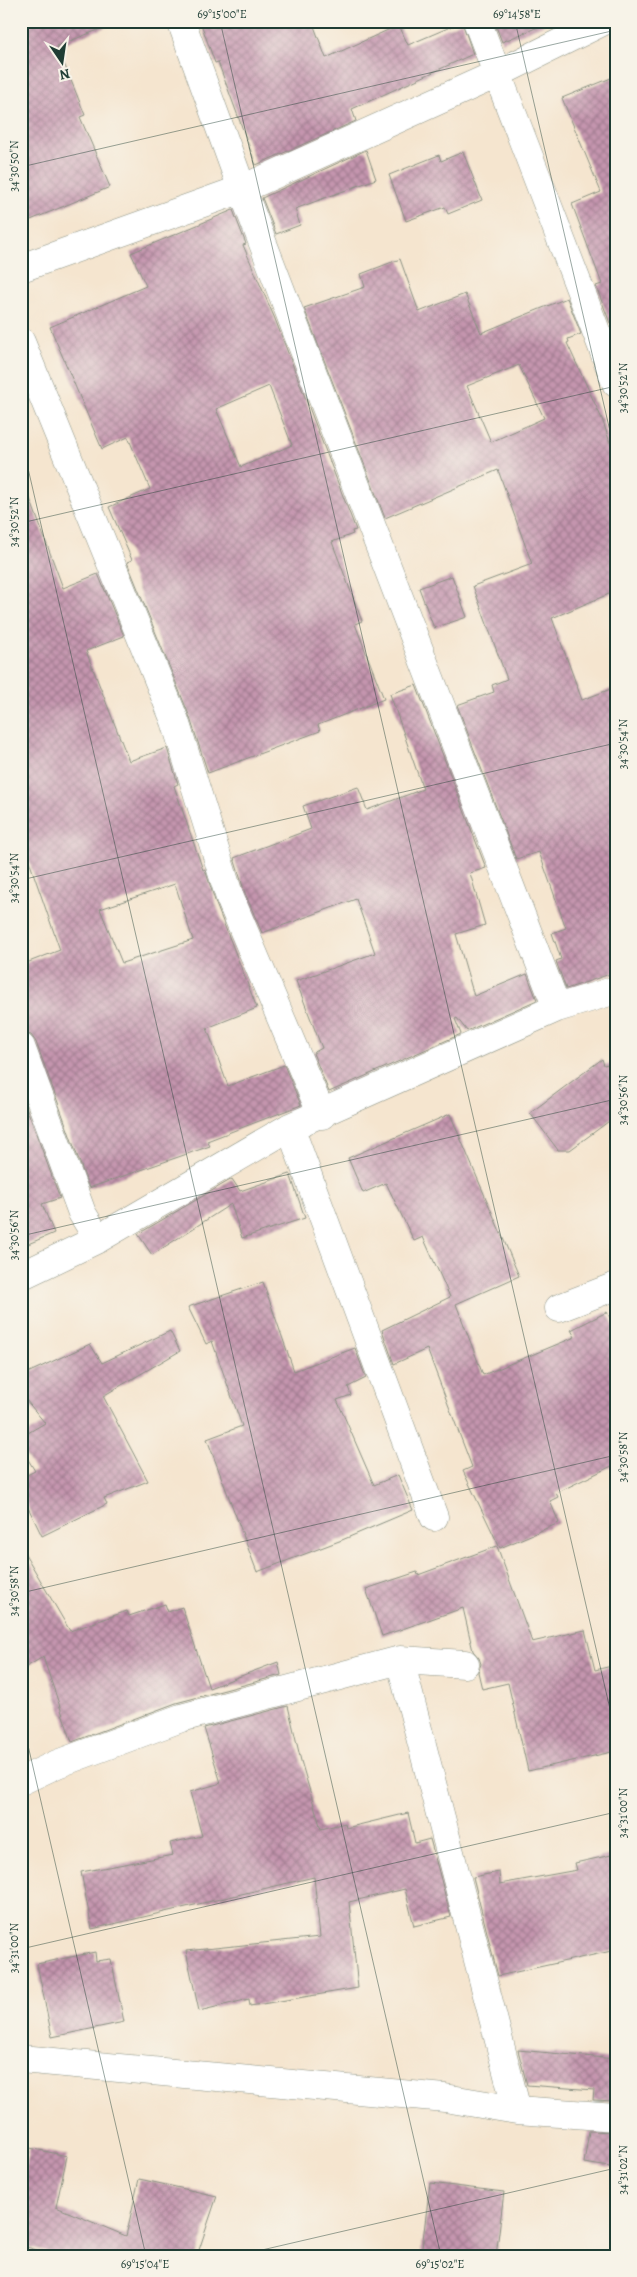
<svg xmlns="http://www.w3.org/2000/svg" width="637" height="2277" font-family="Alegreya,serif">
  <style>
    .building { fill: url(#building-cross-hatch); fill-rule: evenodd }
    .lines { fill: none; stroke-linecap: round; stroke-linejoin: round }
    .street-casing { stroke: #8a9182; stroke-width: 29 }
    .street { stroke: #fff; stroke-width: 28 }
    .ticks { fill: none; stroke: #1f3d34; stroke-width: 1; stroke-opacity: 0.45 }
    .neatline { fill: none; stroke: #1f3d34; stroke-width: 2 }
    .ticks-label { font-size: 12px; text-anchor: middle; fill: #1f3d34 }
  </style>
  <defs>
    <pattern id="building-cross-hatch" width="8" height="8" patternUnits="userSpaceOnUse" patternTransform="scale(1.25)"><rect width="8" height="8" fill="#c595af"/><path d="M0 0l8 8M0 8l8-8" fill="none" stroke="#9f7b8f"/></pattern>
  </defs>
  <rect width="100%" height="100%" fill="#f7f3e8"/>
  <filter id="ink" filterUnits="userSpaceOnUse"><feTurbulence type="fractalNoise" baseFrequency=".02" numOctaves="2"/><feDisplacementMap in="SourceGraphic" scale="10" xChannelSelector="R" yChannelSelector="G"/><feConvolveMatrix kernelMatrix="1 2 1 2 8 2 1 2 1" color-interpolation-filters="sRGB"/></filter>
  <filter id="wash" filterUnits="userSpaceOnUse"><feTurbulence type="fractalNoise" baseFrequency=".0096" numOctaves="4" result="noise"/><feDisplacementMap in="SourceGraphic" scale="20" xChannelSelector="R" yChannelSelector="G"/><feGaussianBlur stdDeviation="1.12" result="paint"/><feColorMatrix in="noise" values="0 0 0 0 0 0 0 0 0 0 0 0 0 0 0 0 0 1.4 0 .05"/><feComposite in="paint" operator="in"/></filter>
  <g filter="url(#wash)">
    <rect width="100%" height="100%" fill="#f5e5cf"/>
    <g id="blocks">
      <path class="building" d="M21,21H115L116,23L57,46L85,115L80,117L110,187L21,224Z
        M200,21H312L326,58L399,25L408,45L462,22L473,54L352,109L356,121L256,165L218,62L215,63Z
        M494,21H550V22L502,42Z
        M616,76V320L610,323L596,286L602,284L572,204L601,192L562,98Z
        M366,150L376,179L295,209L300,225L276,234L262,198Z
        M463,152L482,200L448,214L445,207L406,221L389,175L439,155L441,161Z
        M233,210L246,244L243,245L275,319L356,530L352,531L353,534L332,542L362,621L355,624L384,699L318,725L320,731L208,773L189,715L127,562L132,560L109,507L150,489L128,437L102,449L50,327L146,286L131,253ZM269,386L292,445L241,467L216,409Z
        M400,259L419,312L465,294L481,333L567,298L581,334L568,339L569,342L567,343L602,419L616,460V591L552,618L582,700L616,687V972L566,989L556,961L561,959L552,933L566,928L539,852L516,859L457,705L494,692L492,685L507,679L473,586L532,564L498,470L385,518L304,308L365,287L361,274ZM519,365L544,418L491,442L467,386Z
        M21,485H25L63,588L98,574L124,636L86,651L129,761L167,748L178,784L174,786L203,870L205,869L216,904L257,1008L207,1028L228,1086L284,1065L301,1105L207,1141L210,1146L89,1188L36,1042L31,1035L21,1032V965L60,950L27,855L21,857ZM175,884L193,940L122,963L100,909Z
        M452,576L467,617L434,628L419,588Z
        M416,685L486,868L470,873L485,925L456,934L474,996L527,974L537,1000L467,1031L457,1018L455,1019L461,1034L329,1092L313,1053L322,1048L296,981L375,953L356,899L262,933L245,893L234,858L311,829L303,806L358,787L367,810L423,789L390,694Z
        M602,1059L604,1065L616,1062V1116L570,1150H558L530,1113Z
        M21,1093L60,1198L42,1204L54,1233L21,1247Z
        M450,1114L519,1276L456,1304L483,1375L575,1337L571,1330L607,1312L616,1329V1464L556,1493L558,1497L550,1501L559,1523L500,1548L463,1471L472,1467L427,1349L394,1364L382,1330L450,1297L423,1237L414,1241L386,1183L363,1193L348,1158Z
        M290,1174L305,1218L242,1238L231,1204L152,1255L138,1234L232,1179L240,1191Z
        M263,1282L294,1371L355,1348L366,1378L348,1387L351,1395L337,1400L374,1485L398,1475L413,1510L342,1540L257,1572L207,1439L242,1426L212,1341L206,1344L188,1307Z
        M170,1331L180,1351L103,1396L148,1481L104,1498L107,1504L42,1536L21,1493V1478L35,1471L21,1448V1437L45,1423L21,1394V1376L90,1344L102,1363Z
        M497,1546L532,1642L585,1630L595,1670L616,1665V1751L528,1771L508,1683L482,1689L478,1672L481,1664L479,1658L473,1651L463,1608L382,1636L366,1589L417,1572L418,1575Z
        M21,1547L70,1631L127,1611L129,1616L165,1604L168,1612L182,1607L209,1688L278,1662L281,1675L176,1703L72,1742L43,1657L21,1670Z
        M288,1706L301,1761L321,1829L345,1823L346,1828L408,1813L415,1843L430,1839L451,1917L414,1926L405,1889L349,1902L358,1988L250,2006L249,1999L199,2011L186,1951L320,1937L314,1877L92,1929L81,1872L173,1855L170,1843L202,1836L190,1792L221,1783L204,1728Z
        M616,1854V1950L498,1976L473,1877L499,1872L500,1884L577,1870L575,1863Z
        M95,1952L96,1961L111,1959L124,2022L52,2037L37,1964Z
        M518,2050L616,2059V2101L593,2100L594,2090L527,2085Z
        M589,2131L616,2132V2168L584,2163Z
        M30,2148L67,2156L56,2207L126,2236L139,2179L217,2196L197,2256H63L21,2246V2189Z
        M430,2183L504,2192L496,2256H421Z"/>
    </g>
  </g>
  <g filter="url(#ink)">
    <use href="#blocks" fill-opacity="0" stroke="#8a9182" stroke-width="1"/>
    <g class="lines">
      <g class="street-casing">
        <path id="street" d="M181,21L242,189L557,1008
          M477,21L616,383
          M21,268L242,189L497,74L604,21
          M21,342L175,721L230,898L322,1115
          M21,1047L82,1213L98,1239
          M290,1127L434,1517
          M21,1276L98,1239L290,1127L557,1008L616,990
          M559,1308L616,1286
          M400,1660L517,2110
          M21,1781L57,1764L181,1718L400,1660L465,1664
          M21,2059L445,2098L517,2110L616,2117"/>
      </g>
      <use href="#street" class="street"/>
    </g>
  </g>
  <path class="ticks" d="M220,21L616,1735M515,21L616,457M21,167L616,30M21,438L441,2256M21,523L616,386M21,880L616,743M21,1236L616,1099M21,1593L616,1455M21,1715L146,2256M21,1949L616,1812M236,2256L616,2168"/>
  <rect width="637" height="2277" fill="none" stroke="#f7f3e8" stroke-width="55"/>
  <g transform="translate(62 62) rotate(167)" stroke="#f7f3e8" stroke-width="4" paint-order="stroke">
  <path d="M0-4L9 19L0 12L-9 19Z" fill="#1f3d34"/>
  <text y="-8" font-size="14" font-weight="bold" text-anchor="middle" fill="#1f3d34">N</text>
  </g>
  <rect x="28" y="28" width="582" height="2222" class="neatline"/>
  <g class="ticks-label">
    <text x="222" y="18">69°15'00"E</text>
    <text x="517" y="18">69°14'58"E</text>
    <text transform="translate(14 166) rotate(-90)" y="4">34°30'50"N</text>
    <text transform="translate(623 388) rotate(-90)" y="4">34°30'52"N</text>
    <text transform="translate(14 522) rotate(-90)" y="4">34°30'52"N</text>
    <text transform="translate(623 744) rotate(-90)" y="4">34°30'54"N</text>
    <text transform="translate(14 878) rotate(-90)" y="4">34°30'54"N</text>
    <text transform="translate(623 1100) rotate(-90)" y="4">34°30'56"N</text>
    <text transform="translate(14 1235) rotate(-90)" y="4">34°30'56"N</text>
    <text transform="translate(623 1457) rotate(-90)" y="4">34°30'58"N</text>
    <text transform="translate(14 1591) rotate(-90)" y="4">34°30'58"N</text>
    <text transform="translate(623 1813) rotate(-90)" y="4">34°31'00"N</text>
    <text transform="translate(14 1948) rotate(-90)" y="4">34°31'00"N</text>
    <text transform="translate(623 2170) rotate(-90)" y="4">34°31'02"N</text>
    <text x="145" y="2268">69°15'04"E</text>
    <text x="440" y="2268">69°15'02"E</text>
  </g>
</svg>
